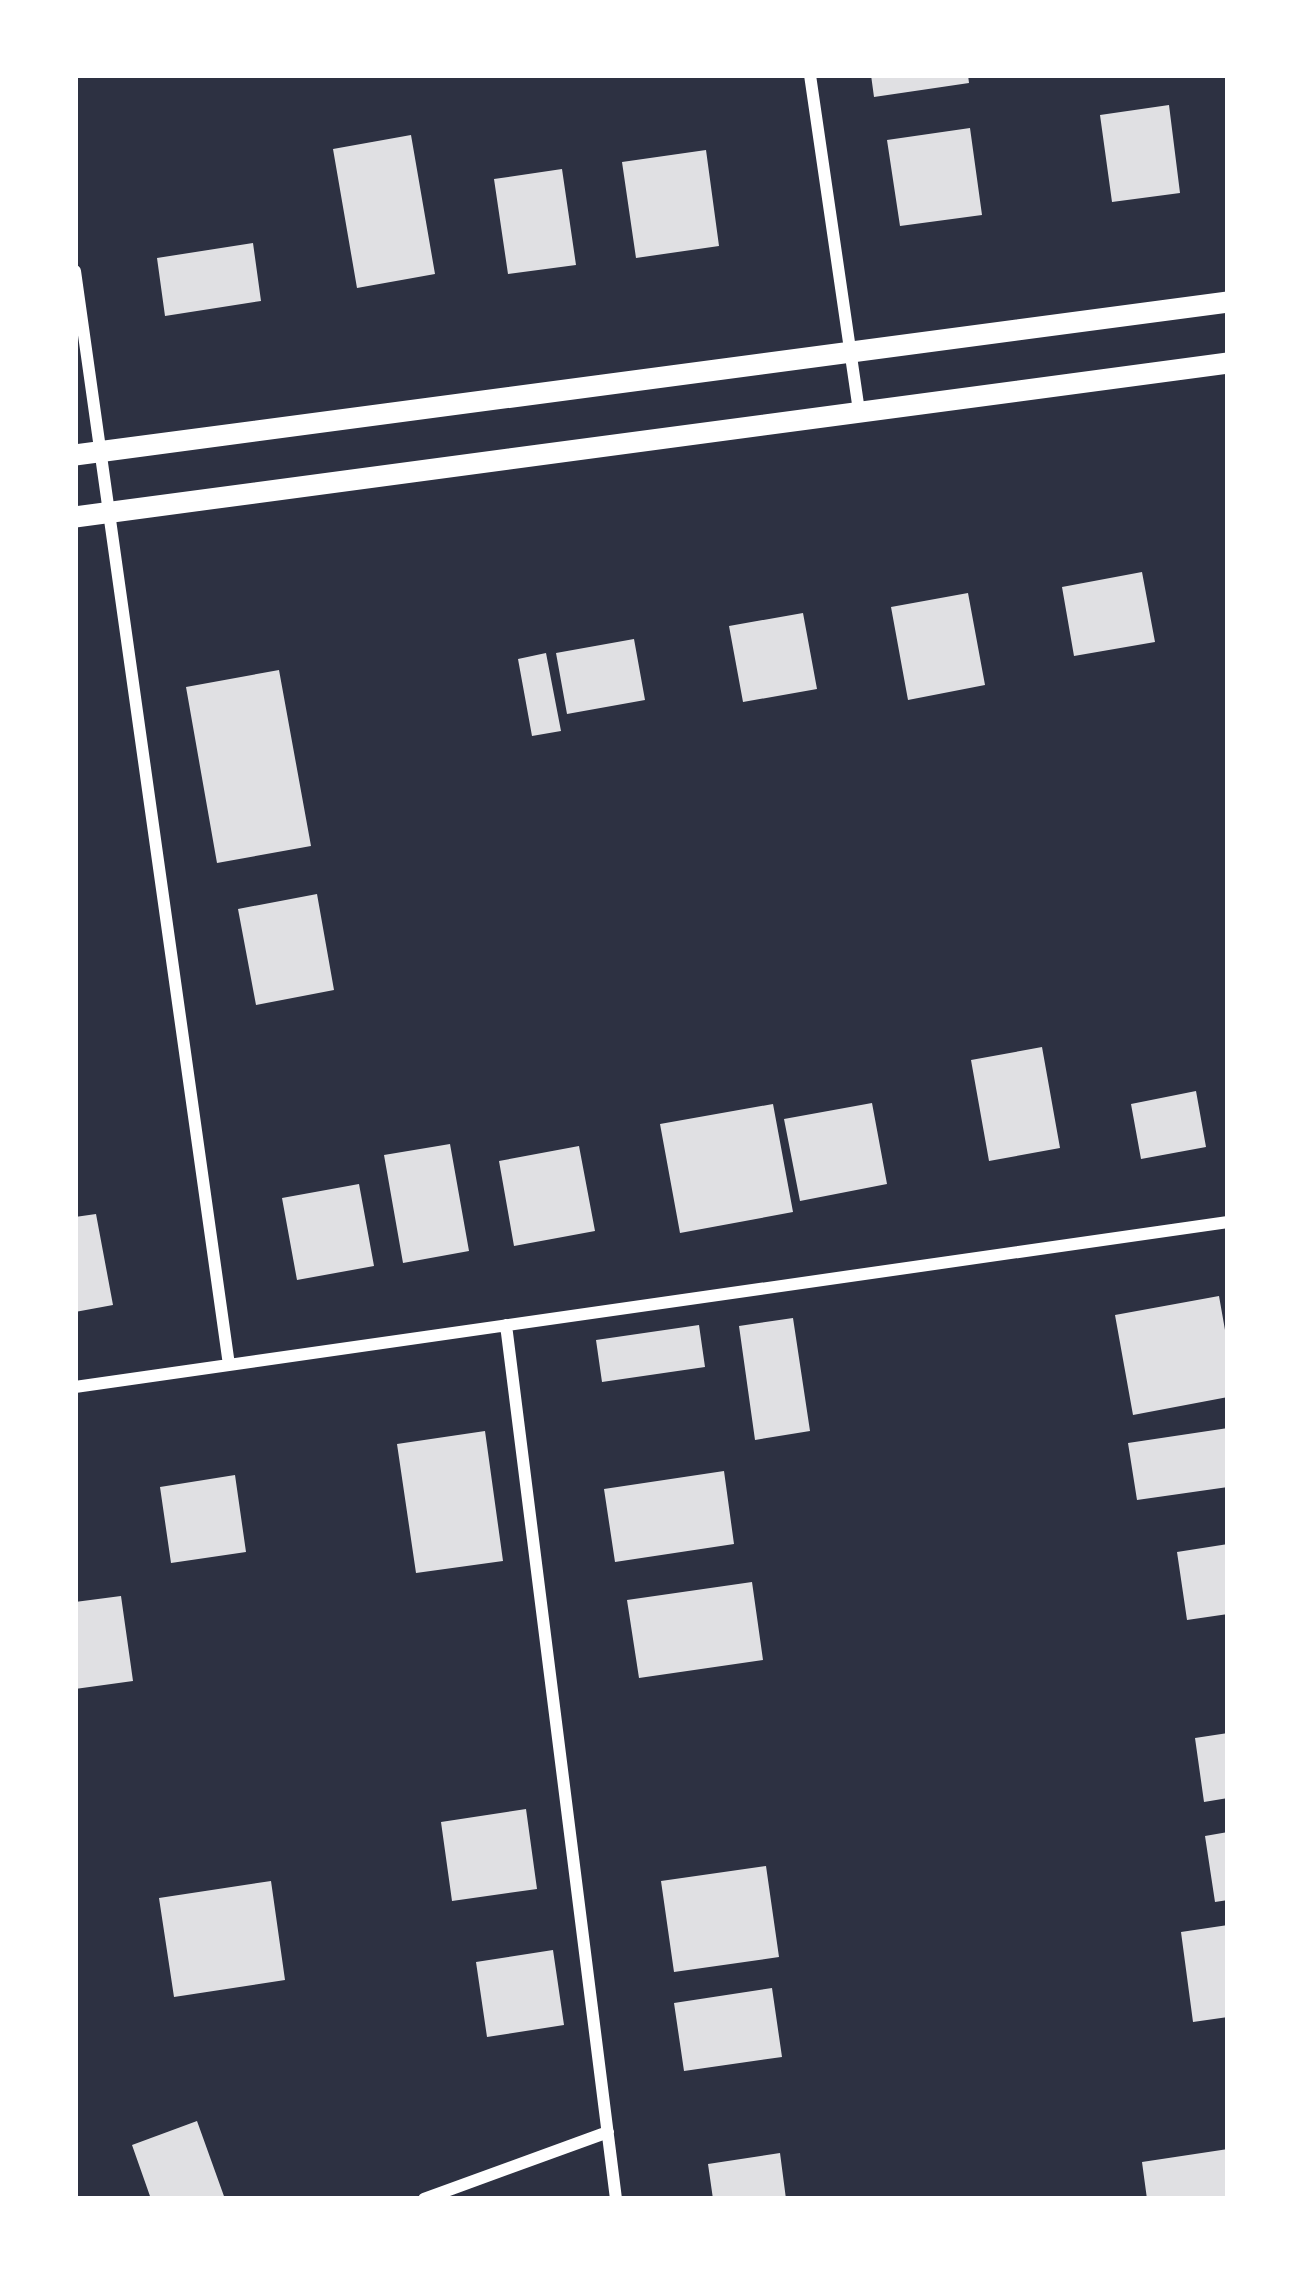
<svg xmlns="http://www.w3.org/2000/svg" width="1303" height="2274" font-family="'PT Sans',sans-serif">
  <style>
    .building { fill: #e0e0e3 }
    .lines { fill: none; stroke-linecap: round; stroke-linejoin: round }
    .minor { stroke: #fff; stroke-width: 12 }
    .tertiary { stroke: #fff; stroke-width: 21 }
  </style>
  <rect width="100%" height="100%" fill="#2d3142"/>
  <path class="building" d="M871,75H968L969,83L874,97Z
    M1169,105L1180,193L1112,202L1100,115Z
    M970,128L982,215L900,226L887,140Z
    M411,135L435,274L357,288L333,149Z
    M706,150L719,246L636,258L622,162Z
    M562,169L576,265L508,274L494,179Z
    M253,243L261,301L165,316L157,258Z
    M1142,572L1155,642L1074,656L1062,587Z
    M968,593L985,685L908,700L891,607Z
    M803,613L817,689L743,702L729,626Z
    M634,639L645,700L567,714L556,653Z
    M546,653L561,731L532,736L518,659Z
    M279,670L311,846L217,863L186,687Z
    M317,894L334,990L256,1005L238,909Z
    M1042,1047L1060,1148L989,1161L971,1060Z
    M1196,1091L1206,1147L1141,1159L1131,1104Z
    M872,1103L887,1184L800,1201L784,1119Z
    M773,1104L793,1212L680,1233L660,1124Z
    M450,1144L469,1251L403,1263L384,1155Z
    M579,1146L595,1231L514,1246L499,1161Z
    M359,1184L374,1266L297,1280L282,1198Z
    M96,1214L113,1305L75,1312V1217Z
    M1219,1296L1228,1347V1397L1133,1415L1115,1315Z
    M793,1318L810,1431L755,1440L739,1326Z
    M699,1325L705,1367L602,1382L596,1340Z
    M1228,1428V1487L1137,1500L1128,1443Z
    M485,1431L503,1561L416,1573L397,1444Z
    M724,1471L734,1544L615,1562L604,1489Z
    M235,1475L246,1552L171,1563L160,1487Z
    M1228,1544V1614L1187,1620L1177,1552Z
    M752,1582L763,1660L639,1678L627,1600Z
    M121,1596L133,1681L75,1689V1602Z
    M1228,1733V1798L1204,1802L1195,1738Z
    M526,1809L537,1889L452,1901L441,1822Z
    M1228,1832V1900L1215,1902L1205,1836Z
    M766,1866L779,1957L674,1972L661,1881Z
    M271,1881L285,1980L174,1997L159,1898Z
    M1228,1925V2017L1193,2022L1181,1932Z
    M553,1950L564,2025L487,2037L476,1962Z
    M772,1988L782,2057L684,2071L674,2003Z
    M197,2121L225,2199H151L132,2145Z
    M1228,2149V2199H1147L1142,2162Z
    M780,2153L786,2199H713L708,2164Z"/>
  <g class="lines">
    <path class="minor" d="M810,75L859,411
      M75,271L229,1365
      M506,1325L616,2199
      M75,1387L1228,1222
      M424,2199L608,2132"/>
    <path class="tertiary" d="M75,455L1228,302
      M75,517L1228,363"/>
  </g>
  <rect width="1303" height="2274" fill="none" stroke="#ffffff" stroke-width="156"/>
</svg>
